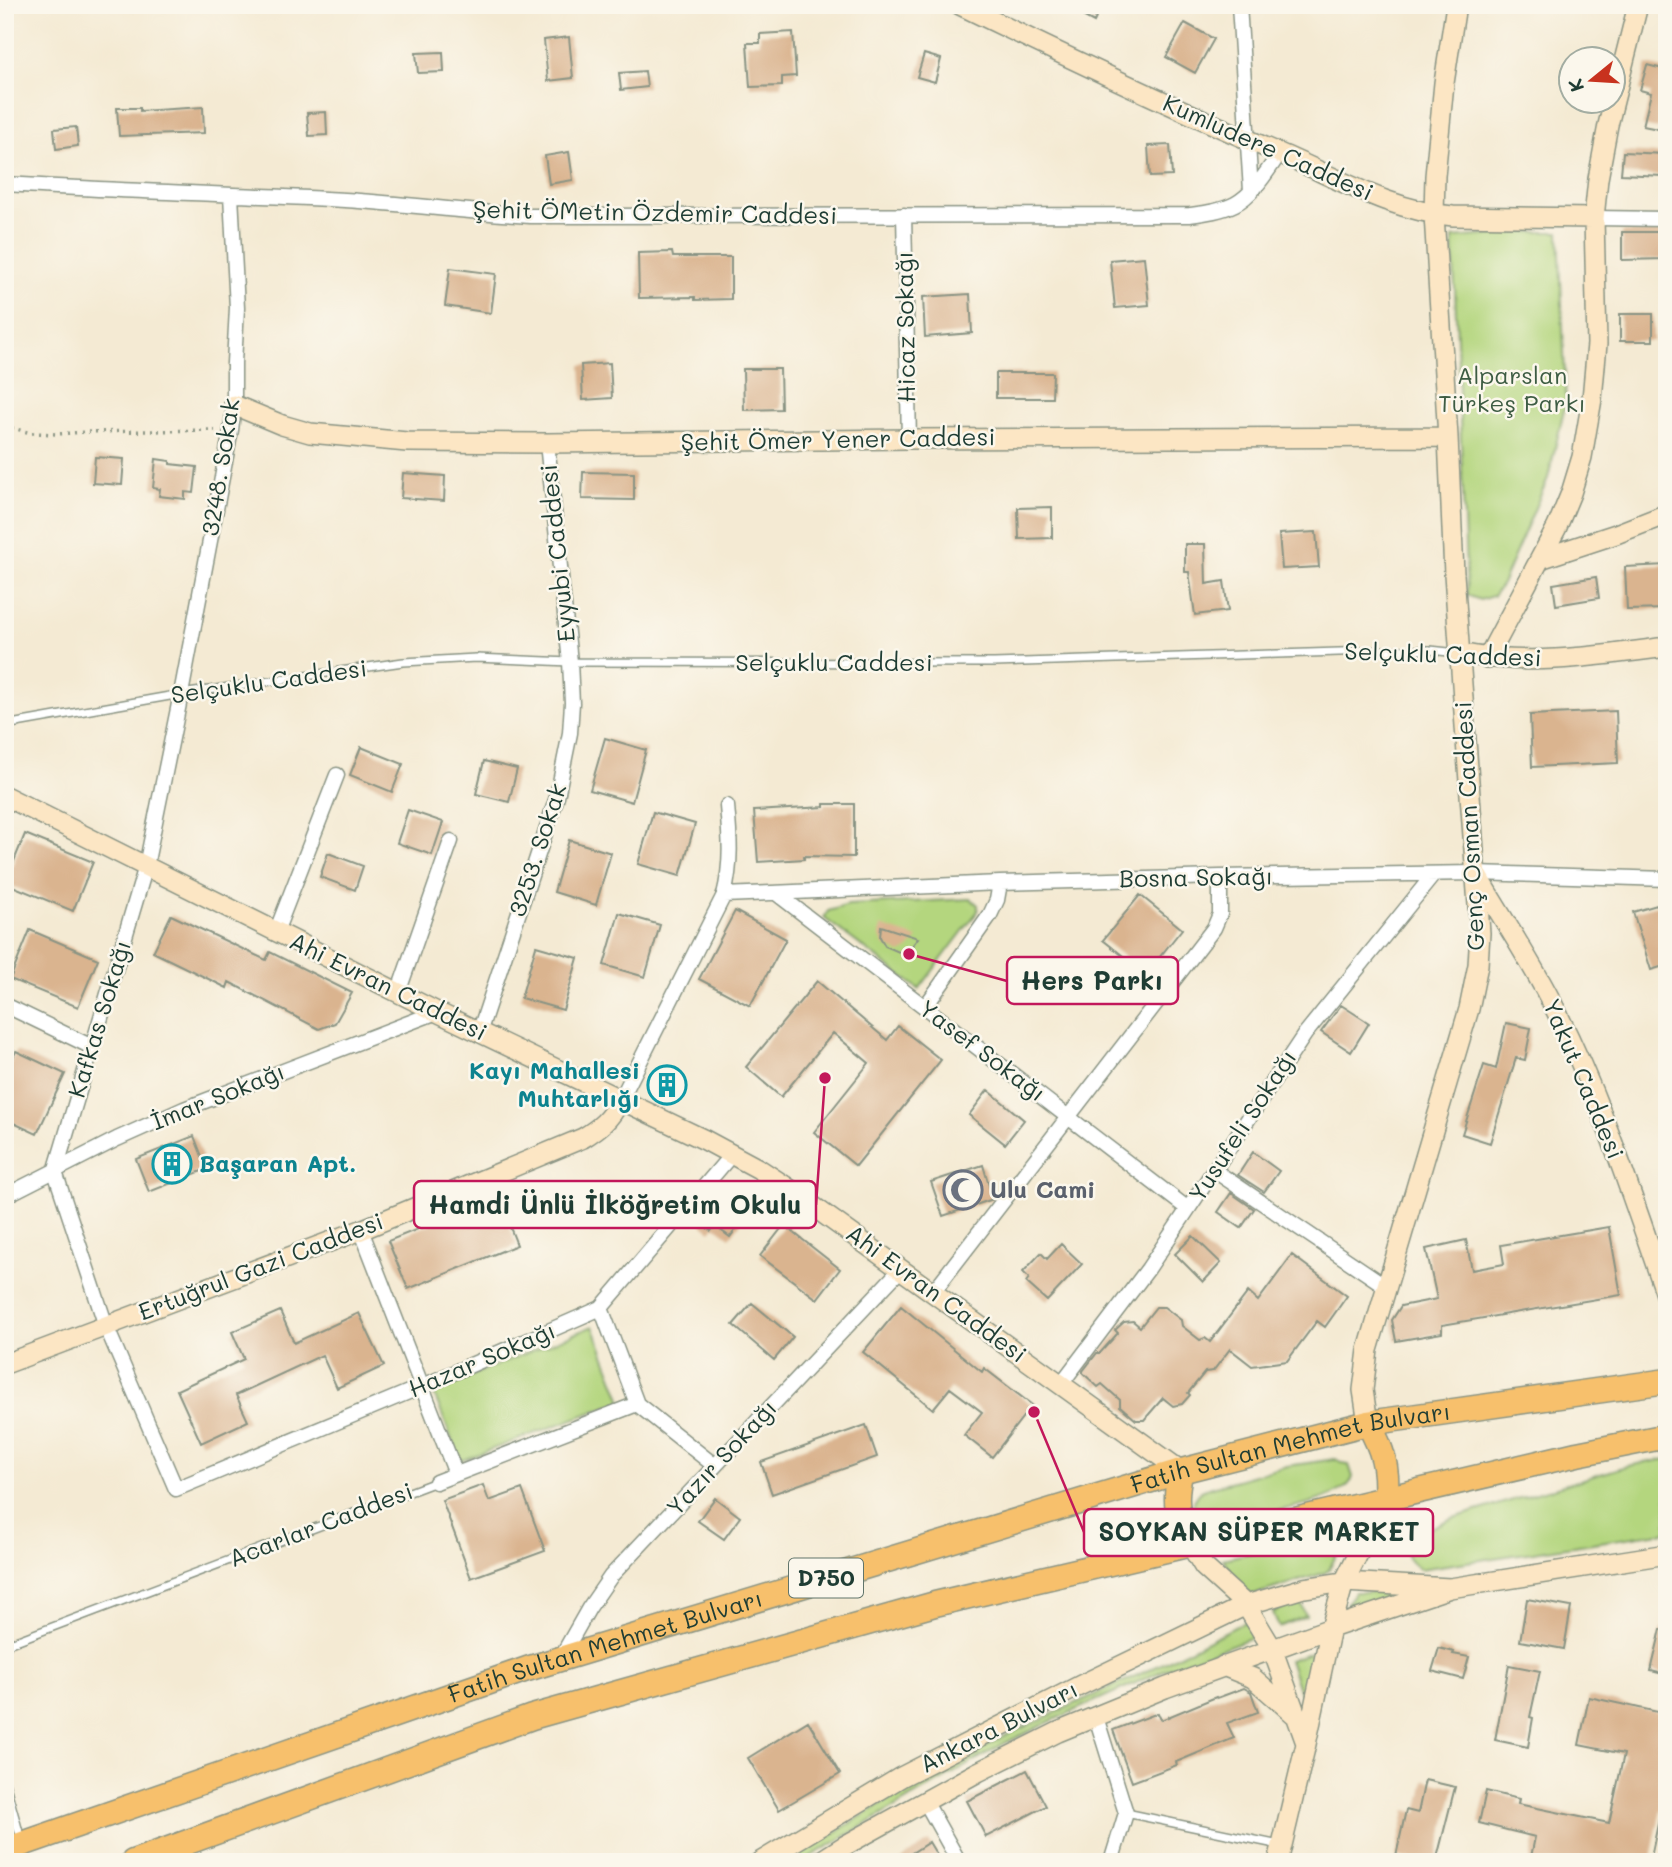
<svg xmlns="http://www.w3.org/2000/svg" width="1672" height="1867" font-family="Mali,sans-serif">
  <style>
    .green { fill: #b4d67e; stroke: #6a8a59; stroke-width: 2 }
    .building { fill: #dab48f }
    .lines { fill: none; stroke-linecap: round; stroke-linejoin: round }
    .lane-casing { stroke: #8a9484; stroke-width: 10 }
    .street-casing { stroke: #8a9484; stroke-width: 17 }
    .secondary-casing { stroke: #8a9484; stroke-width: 22 }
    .highway-casing { stroke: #8a9484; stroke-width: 27 }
    .path { stroke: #8a9484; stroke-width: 3.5; stroke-dasharray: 2 5; stroke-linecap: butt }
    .lane { stroke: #fff; stroke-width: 7 }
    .street { stroke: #fff; stroke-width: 14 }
    .secondary { stroke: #fce6c4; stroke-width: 19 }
    .highway { stroke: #f7c06c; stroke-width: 24 }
    .labels { text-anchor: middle; stroke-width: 5; stroke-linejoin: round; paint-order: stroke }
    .shield { fill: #fbf7ec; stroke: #61756b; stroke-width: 2 }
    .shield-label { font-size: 23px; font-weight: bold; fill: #1f3d34 }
    .street-label { font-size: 24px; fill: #1f3d34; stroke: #fbf7ec }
    .park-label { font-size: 24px; fill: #3d5c43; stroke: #fbf7ec }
    .culture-label { font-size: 24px; font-weight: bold; fill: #0d838f; stroke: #fbf7ec; text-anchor: end }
    .worship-label { font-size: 24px; font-weight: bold; fill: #5b616d; stroke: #fbf7ec; text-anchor: start }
    .leader { fill: none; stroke: #c2185b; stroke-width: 2.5 }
    .callout-dot { fill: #c2185b; stroke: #fbf7ec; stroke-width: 2.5 }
    .callout { fill: #fbf7ec; stroke: #c2185b; stroke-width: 2.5 }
    .callout-label { font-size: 26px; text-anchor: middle; font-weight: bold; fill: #1f3d34 }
  </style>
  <rect width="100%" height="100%" fill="#fbf7ec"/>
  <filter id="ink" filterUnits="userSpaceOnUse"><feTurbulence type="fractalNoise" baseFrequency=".0143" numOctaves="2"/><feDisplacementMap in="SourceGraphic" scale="14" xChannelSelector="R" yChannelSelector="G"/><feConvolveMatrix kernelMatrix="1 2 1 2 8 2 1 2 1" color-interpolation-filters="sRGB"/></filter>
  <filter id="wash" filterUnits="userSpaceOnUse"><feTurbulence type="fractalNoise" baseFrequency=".00686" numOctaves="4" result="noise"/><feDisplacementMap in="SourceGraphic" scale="28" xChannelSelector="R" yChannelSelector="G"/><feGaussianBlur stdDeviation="1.57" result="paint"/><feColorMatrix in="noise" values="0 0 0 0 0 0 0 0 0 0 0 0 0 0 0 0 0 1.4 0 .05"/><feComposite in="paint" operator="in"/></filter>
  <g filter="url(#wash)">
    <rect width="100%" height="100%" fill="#f4ead3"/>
    <path class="green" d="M1526,232H1559L1566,402L1548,478L1502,584L1493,596L1480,600L1467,595L1453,238Z
      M971,899L978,905V911L919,989L824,918L828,911L848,905Z
      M593,1326L622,1401L460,1461L433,1391Z
      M1335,1459L1349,1465L1353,1477C1351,1483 1348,1486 1343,1489C1317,1506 1247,1517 1215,1522C1197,1523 1185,1503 1201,1491C1204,1489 1208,1489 1212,1487L1287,1466Z
      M1667,1459V1532L1420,1569C1403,1557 1405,1555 1412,1537L1450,1519L1627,1466Z
      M1347,1532L1329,1570L1324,1573L1253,1595L1248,1594L1223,1559Z
      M1355,1592H1388L1390,1598L1349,1610L1347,1603Z
      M1300,1601L1306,1616L1279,1627L1273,1612Z
      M1246,1621L1253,1637L1162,1671L1053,1720L1005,1743L801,1862H786L895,1796L1005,1736L1166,1662Z
      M1315,1651L1308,1693L1301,1695L1289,1660Z"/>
    <g id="blocks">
      <path class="building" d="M1062,5H1102L1094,22Z
        M1185,23L1214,39L1195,73L1166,57Z
        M793,32L796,76L782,77V86L750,87L747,43H760V34Z
        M569,37L573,78L548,81L544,40Z
        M443,52L444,72L418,73L416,53Z
        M924,54L941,59L935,82L917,77Z
        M1647,65L1667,70V97L1658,129L1643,126L1651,93L1640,90Z
        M645,71L647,87L621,90L619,73Z
        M203,107L204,133L119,136L117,108H140V111Z
        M326,112L327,135L309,136L307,113Z
        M76,127L78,146L56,149L54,129Z
        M1170,145L1172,176L1150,177L1148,146Z
        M569,152L573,180L549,184L545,156Z
        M1623,152L1664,154L1663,176L1621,174Z
        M1622,232H1665L1666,259L1622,260Z
        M672,252L673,257H731V299L695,300V297L639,298L638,253Z
        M1144,257L1149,305L1115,308L1110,260Z
        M450,268L496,274L491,313L445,306Z
        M970,294L972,333L925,337L923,297Z
        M1620,314H1653V341H1620Z
        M610,363L612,398L583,400L581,365Z
        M743,369H780L781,409L744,410Z
        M996,373H1053L1052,398H996Z
        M95,457L124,459L122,485L93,483Z
        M156,459L170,461V464L197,467L194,493L185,492V499L159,496L160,489L153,488Z
        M583,472L634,473V500L582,499Z
        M403,473L445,476L444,501L401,498Z
        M1052,507V538L1019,539L1018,508Z
        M1316,532L1319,567L1282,569L1279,534Z
        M1185,544H1205L1206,584L1224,581L1228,611L1195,615L1189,572H1185Z
        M1667,565V609L1627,610L1625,567Z
        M1596,577L1599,598L1556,605L1553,584Z
        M1616,711L1618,763L1532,767L1530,715Z
        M605,738L646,750L632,802L590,790Z
        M361,747L403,764L392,792L350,775Z
        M484,761L517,769L509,802L476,794Z
        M824,804H854V857L804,856V859L758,862L754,811L824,807Z
        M408,810L443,822L432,855L397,843Z
        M653,812L695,824L680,876L638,864Z
        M25,834L93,862L73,911L5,883Z
        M569,840L611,853L596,905L554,892Z
        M328,853L363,866L355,890L320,877Z
        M1140,895L1182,929L1146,974L1103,940Z
        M1667,902V965L1651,970L1633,912Z
        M735,911L786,939L750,1006L699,979Z
        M619,913L660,925L645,977L604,965Z
        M171,915L266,960L270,952L352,993L335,1023L319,1029L229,982L227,988L153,952Z
        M881,926L918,938L911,947L901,953L885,946L880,937Z
        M30,930L98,959L78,1007L10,979Z
        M536,946L578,958L563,1010L521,998Z
        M817,981L887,1040L898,1026L941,1060L856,1166L814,1132L869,1063L833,1033L781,1097L746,1067Z
        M1341,1005L1369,1023L1351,1052L1321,1032Z
        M1506,1023L1531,1028L1525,1060L1516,1058L1490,1143L1462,1134L1484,1065L1496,1069Z
        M16,1051L65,1074L37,1134L5,1119V1075Z
        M988,1090L1024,1120L1005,1144L969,1115Z
        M194,1136L207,1169L149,1192L136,1159Z
        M1253,1152L1279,1171L1264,1192L1238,1175Z
        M983,1165L993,1199L943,1216L931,1182Z
        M727,1184L742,1195L739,1199L752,1208L730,1237L715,1226L711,1231L699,1222Z
        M1231,1193L1254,1209L1241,1228L1218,1212Z
        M498,1197L517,1245L408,1289L388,1241Z
        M784,1225L840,1269L817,1299L760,1256Z
        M1609,1227L1621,1295L1442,1325V1333L1396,1341L1392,1320L1401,1306L1437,1299L1426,1249L1466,1240L1472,1270L1504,1264L1501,1245Z
        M1193,1236L1221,1263L1203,1282L1175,1254Z
        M1061,1244L1082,1264L1047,1301L1026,1282L1029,1278L1023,1272L1041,1253L1047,1259Z
        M1292,1255L1347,1296L1325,1327L1317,1321L1287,1361L1252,1366L1230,1349L1213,1371L1205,1372L1188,1393L1190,1395L1182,1404L1173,1406L1163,1398L1144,1420H1136L1120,1406V1400L1102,1384L1098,1387L1083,1373V1371L1097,1353H1100L1118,1333L1115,1330L1124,1322L1133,1321L1140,1327L1156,1307H1164L1181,1320L1182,1326L1200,1340L1205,1338L1210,1342L1248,1292L1258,1301Z
        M752,1303L793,1337L774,1360L733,1325Z
        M901,1306L982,1372L984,1368L1032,1405L992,1457L964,1435L982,1412L950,1388L933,1409L863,1352Z
        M280,1311L294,1343L359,1313L384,1366L337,1388L322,1355L236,1395L248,1421L201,1443L177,1390L244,1359L232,1332Z
        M866,1425L877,1457L772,1494L761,1462Z
        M483,1485L489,1501L522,1489L545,1551L471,1578L442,1500Z
        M715,1498L740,1517L724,1539L698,1521Z
        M1527,1599L1571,1607L1564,1649L1520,1641Z
        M1661,1629H1667V1675L1651,1671Z
        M1439,1648L1454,1652L1453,1654L1469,1657L1463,1679L1432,1671Z
        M1509,1665L1540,1671L1530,1717L1533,1718L1528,1747L1495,1740Z
        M1244,1688L1251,1692L1258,1712L1227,1723L1234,1738L1176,1762L1177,1765L1132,1782L1113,1730L1158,1713L1161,1720L1216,1697L1217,1698Z
        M1589,1697L1667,1714V1781L1650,1862H1530L1535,1837L1479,1823L1486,1791L1519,1799L1518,1804L1609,1823L1624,1754L1579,1745Z
        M808,1721L840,1774L779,1810L748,1758Z
        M1027,1770L1046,1806L986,1837L967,1801Z
        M1425,1780L1455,1787L1436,1862H1421L1396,1856L1406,1810L1418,1813Z
        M929,1842L941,1862H898Z"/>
    </g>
  </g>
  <g filter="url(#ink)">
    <use href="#blocks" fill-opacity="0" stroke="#8a9484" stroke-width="2"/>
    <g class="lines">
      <g class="lane-casing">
        <path id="lane" d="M5,725L181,694L403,662L476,658L570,662L994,663L1401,650H1430L1458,653
          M5,1645L436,1482
          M5,1782L21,1839
          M1126,1813L1280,1845"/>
      </g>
      <g class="street-casing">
        <path id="street" d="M1239,5L1251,191
          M5,184C118,191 232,194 345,200C407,204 468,212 530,216L1190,215C1205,213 1221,211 1235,204C1254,194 1267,171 1280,153
          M231,195L237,308L234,363V405L231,430L181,694L146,866L55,1172L106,1326L176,1489L423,1386L601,1308L732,1154
          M904,215L909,439
          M1594,218L1667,219
          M776,893L1188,1209
          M724,895L1000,883L1220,877L1475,873L1667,879
          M276,932L337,775
          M398,993L451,841
          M5,1005L92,1047
          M925,1007L990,915L997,900L1000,883
          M479,1033L557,797L570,733L572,703L570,662L547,443
          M620,1101L724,895C732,863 730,838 727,806
          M1215,1171L1387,1287
          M5,1196L117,1139L184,1109L437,1012
          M361,1230L456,1474
          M933,1292L1214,928L1220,914V877
          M601,1308L637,1404L715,1466
          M1061,1384L1148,1269L1305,1034L1434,874
          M436,1482L637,1404
          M560,1659L589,1608L611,1576L901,1269
          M1096,1717L1126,1813L1111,1862
          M925,1801L959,1862"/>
      </g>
      <g class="secondary-casing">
        <path id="secondary" d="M960,5C1065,56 1171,107 1279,153C1336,177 1390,211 1453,216L1594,218
          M234,405L282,425L310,433L407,442L547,443L909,439L1448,437
          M1540,559L1616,534L1667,514
          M1459,653C1528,667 1598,656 1667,647
          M1487,659L1557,527L1571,493L1582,457L1592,399L1597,344L1594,218L1598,179L1608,125L1638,5
          M5,796L437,1012L705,1140L759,1169L785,1186L1181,1471
          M1478,877C1502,918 1529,958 1551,1001C1600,1095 1632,1197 1667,1297
          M5,1364L361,1230L583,1138C601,1127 609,1120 620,1101
          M1368,1423L1363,1390L1368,1350L1469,1009L1478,965L1480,933L1454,574L1448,437L1434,215L1435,176L1444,83L1456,5
          M1190,1544L1204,1567L1246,1605L1272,1648L1306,1743
          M1223,1666L1253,1678L1294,1714
          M760,1862L901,1777L1081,1685L1246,1605L1304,1588L1344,1582L1450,1588
          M819,1862L844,1846L978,1772L1058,1732L1165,1688L1331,1628L1344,1582L1386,1498
          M1278,1862L1306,1744L1331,1628L1450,1588L1667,1554"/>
      </g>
      <g class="highway-casing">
        <g id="highway">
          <path d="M1368,1423C1383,1450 1388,1467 1386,1498"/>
          <path d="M1181,1471C1173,1500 1177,1517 1190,1544"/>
          <path id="s1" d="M5,1850L527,1669L1181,1471L1368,1423L1667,1381"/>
          <path d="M133,1862L532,1717L935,1604L1577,1454L1667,1436"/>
        </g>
      </g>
      <path class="path" d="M5,426L31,433L58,434L86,432L215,430"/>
      <use href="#lane" class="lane"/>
      <use href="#street" class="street"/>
      <use href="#secondary" class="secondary"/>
      <use href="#highway" class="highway"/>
    </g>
  </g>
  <defs>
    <g id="building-ring" transform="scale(2.0125)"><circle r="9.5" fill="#fbf7ec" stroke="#0f9aa8" stroke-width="1.5"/><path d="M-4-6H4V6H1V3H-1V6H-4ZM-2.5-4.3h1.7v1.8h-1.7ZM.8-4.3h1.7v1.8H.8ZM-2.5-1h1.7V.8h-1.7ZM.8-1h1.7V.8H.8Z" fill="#0f9aa8"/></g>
    <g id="mosque-ring" transform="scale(2.0125)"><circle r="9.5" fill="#fbf7ec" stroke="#6b7280" stroke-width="1.5"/><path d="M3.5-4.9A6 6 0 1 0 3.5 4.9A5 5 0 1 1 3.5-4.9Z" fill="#6b7280"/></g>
  </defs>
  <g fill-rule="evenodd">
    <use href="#building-ring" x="667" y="1085"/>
    <use href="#building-ring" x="172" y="1164"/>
    <use href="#mosque-ring" x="963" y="1190"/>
  </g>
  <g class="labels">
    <rect class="shield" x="789" y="1558.5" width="74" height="39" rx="5"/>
    <g class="shield-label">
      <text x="826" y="1586">D750</text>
    </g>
    <g class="street-label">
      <text transform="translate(1268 148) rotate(24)" y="8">Kumludere Caddesi</text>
      <text transform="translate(655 213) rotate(1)" y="8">Şehit ÖMetin Özdemir Caddesi</text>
      <text transform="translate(906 327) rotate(-91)" y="8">Hicaz Sokağı</text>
      <text transform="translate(838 440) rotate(-1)" y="8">Şehit Ömer Yener Caddesi</text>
      <text transform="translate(221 467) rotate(-81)" y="8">3248. Sokak</text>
      <text transform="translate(558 553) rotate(-96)" y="8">Eyyubi Caddesi</text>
      <text transform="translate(1443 655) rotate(2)" y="8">Selçuklu Caddesi</text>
      <text x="834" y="671">Selçuklu Caddesi</text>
      <text transform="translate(269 682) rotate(-8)" y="8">Selçuklu Caddesi</text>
      <text transform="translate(1470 826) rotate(-93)" y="8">Genç Osman Caddesi</text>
      <text transform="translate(538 850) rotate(-72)" y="8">3253. Sokak</text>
      <text transform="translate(1196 878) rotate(-1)" y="8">Bosna Sokağı</text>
      <text transform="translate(388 987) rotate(26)" y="8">Ahi Evran Caddesi</text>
      <text transform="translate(100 1019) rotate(-73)" y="8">Kafkas Sokağı</text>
      <text transform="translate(982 1051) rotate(37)" y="8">Yasef Sokağı</text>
      <text transform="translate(1583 1079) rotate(67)" y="8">Yakut Caddesi</text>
      <text transform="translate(218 1097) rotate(-22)" y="8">İmar Sokağı</text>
      <text transform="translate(1243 1126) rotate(-57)" y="8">Yusufeli Sokağı</text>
      <text transform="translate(261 1267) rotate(-21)" y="8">Ertuğrul Gazi Caddesi</text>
      <text transform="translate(936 1294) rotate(36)" y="8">Ahi Evran Caddesi</text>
      <text transform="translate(482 1360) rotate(-23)" y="8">Hazar Sokağı</text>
      <text dy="8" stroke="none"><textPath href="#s1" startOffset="1348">Fatih Sultan Mehmet Bulvarı</textPath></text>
      <text transform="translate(722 1458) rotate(-47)" y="8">Yazır Sokağı</text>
      <text transform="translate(321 1525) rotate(-21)" y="8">Acarlar Caddesi</text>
      <text dy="8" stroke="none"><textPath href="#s1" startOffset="634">Fatih Sultan Mehmet Bulvarı</textPath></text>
      <text transform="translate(999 1727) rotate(-27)" y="8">Ankara Bulvarı</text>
    </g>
    <g class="park-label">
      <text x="1512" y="384">Alparslan<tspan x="1512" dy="28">Türkeş Parkı</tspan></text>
    </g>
    <g class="culture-label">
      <text x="640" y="1079">Kayı Mahallesi<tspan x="640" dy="28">Muhtarlığı</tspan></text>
      <text x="199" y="1172" text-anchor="start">Başaran Apt.</text>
    </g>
    <g class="worship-label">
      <text x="990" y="1198">Ulu Cami</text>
    </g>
  </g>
  <path class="leader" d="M909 954L1007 981M825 1078L816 1205M1034 1412L1084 1532"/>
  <g class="callout-dot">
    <circle cx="909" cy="954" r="7"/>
    <circle cx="825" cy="1078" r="7"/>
    <circle cx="1034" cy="1412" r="7"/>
  </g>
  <g class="callout">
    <rect x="1007" y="957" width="171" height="47" rx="7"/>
    <rect x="414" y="1181" width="402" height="47" rx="7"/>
    <rect x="1084" y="1509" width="349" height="47" rx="7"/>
  </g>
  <g class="callout-label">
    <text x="1092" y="990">Hers Parkı</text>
    <text x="615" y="1214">Hamdi Ünlü İlköğretim Okulu</text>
    <text x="1259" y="1541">SOYKAN SÜPER MARKET</text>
  </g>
  <rect width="1672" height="1867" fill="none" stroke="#fbf7ec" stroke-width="28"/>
  <g transform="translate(1592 80) rotate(252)"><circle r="33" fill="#fbf7ec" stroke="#a3ada2" stroke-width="2"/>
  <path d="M0-5L12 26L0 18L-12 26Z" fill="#c8321e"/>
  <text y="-10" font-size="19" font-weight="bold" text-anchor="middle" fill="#1f3d34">K</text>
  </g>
</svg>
